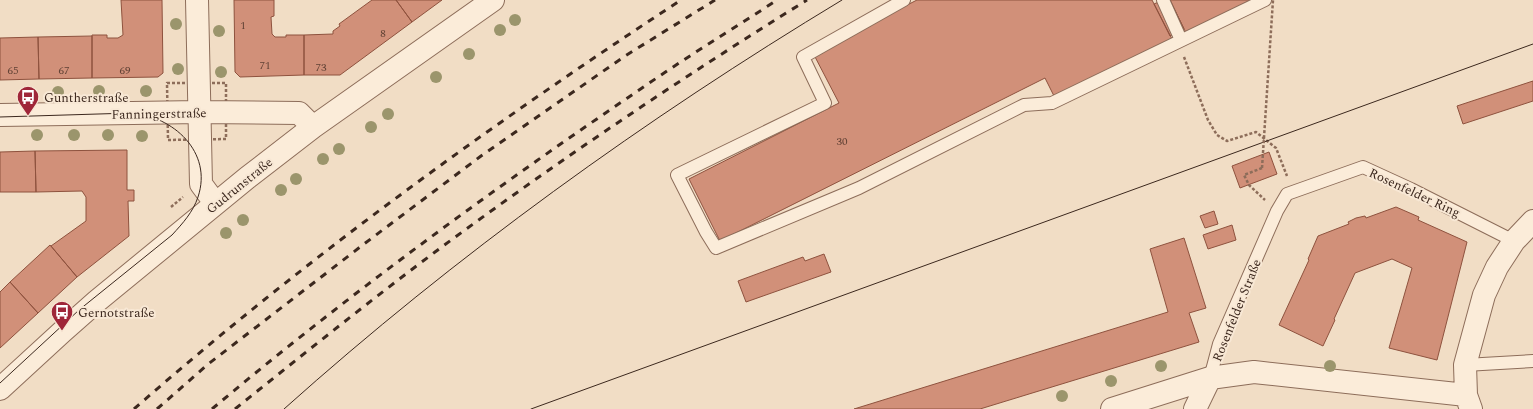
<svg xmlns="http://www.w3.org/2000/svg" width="1533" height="409" font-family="Spectral,serif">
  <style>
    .building { fill: #d19079; stroke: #8e523e }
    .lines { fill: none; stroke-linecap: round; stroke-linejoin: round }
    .lane-casing { stroke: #8d6d5a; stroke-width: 14 }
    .street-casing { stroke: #8d6d5a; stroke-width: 24 }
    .path { stroke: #8d6d5a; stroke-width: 2.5; stroke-dasharray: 3 2; stroke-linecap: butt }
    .lane { stroke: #fbecd9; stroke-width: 12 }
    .street { stroke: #fbecd9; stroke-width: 22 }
    .tram { stroke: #3c281e; stroke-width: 1 }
    .rail { stroke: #3c281e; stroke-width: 3; stroke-dasharray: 7 7; stroke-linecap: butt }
    .path-bridge { stroke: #8d6d5a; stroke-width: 2.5; stroke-dasharray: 3 2; stroke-linecap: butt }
    .tree { fill: #9b956c }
    .labels { text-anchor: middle; stroke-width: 4; stroke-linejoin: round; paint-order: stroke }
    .number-label { font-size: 11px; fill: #614235 }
    .poi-label { font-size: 13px; fill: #3c281e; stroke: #f8e8d5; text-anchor: start }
    .street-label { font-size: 13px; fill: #3c281e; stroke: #f8e8d5 }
  </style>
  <rect width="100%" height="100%" fill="#f1ddc5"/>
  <path class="building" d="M121,0H162L163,73L158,77L92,78V35H107V38H118L123,35Z
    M234,0H274V16L271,17L272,34L275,37H286V35H304V75L240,77L235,72Z
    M372,0H396L412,22L340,75H304V35L333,34V31L340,26L339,24Z
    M396,0H442L412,22Z
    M917,0H1152L1172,39L1055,98L1045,78L720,241L689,179L839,103L813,53Z
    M1163,0H1170L1184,29L1170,36L1154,4Z
    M1170,0H1252L1186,33Z
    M92,36V78L39,79L38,37Z
    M38,37L39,79L0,80V38Z
    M1533,81V101L1463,124L1457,106Z
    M127,150V190H134V201H128L129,236L77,277L51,246L86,221V197L82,191L36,192L35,151Z
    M35,151L36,192H0V152Z
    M1269,152L1277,174L1240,188L1232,166Z
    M1396,207L1419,217L1418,220L1467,242L1437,360L1389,348L1412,268L1392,259L1355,273L1334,319L1335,320L1323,346L1279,325L1309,260L1308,259L1318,236L1349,224L1348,222L1356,218L1365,216L1366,218Z
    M1214,211L1218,224L1205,228L1200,216Z
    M1232,225L1236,240L1208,249L1203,235Z
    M1184,238L1206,308L1189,313L1199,342L980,409H854L1168,312L1150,249Z
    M50,245L77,277L38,313L10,282Z
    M824,254L831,272L746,302L738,281L803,257L805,261Z
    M10,282L38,313L0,348V292Z"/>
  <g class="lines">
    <g class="lane-casing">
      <path id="lane" d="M904,0L803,57L825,103L677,175L706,232L716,248L859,188L1024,105L1052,103L1265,0
        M1163,0L1181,40
        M1465,365L1533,361
        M1210,378L1219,344L1277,211L1287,194L1363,167L1411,189L1514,241"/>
    </g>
    <g class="street-casing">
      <path id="street" d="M197,0L201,184L215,203
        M0,115L199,112L299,113L313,127
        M0,389L62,332L97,301L247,178L313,127L493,0
        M1112,409L1210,378L1254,372L1466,395
        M1195,409L1210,378
        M1471,409L1466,395L1465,365L1484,295L1497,267L1514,241L1533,221"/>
    </g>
    <path class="path" d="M1184,57L1208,120L1217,135L1227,141L1256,132L1276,148L1287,176
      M167,83H226V139L168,140Z
      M1262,168L1244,175L1249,185L1265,200
      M171,207L183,197"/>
    <use href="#lane" class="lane"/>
    <use href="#street" class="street"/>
    <path class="tram" d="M0,117L131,113C173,116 213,152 198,197C193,212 183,223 172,235L79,310L0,383
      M284,409C456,255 645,119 842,0
      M531,409L1533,44"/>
    <path class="rail" d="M134,409C305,259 490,125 681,0
      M157,409L207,365L364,244L481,156L625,56L715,0
      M212,409C350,293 496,187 645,86C688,56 733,29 777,0
      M235,409C301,356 367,303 435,252C555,163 680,79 807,0"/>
    <path class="path-bridge" d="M1262,168L1273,0"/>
  </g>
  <g class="tree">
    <circle cx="515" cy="20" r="6"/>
    <circle cx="176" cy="24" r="6"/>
    <circle cx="500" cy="30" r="6"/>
    <circle cx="219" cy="31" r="6"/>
    <circle cx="469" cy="54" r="6"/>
    <circle cx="178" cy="69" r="6"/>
    <circle cx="221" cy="72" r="6"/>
    <circle cx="436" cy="77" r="6"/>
    <circle cx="99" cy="91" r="6"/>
    <circle cx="146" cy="91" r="6"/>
    <circle cx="58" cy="92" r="6"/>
    <circle cx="388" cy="114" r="6"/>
    <circle cx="371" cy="127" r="6"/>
    <circle cx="37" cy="135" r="6"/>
    <circle cx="74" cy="135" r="6"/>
    <circle cx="108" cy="135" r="6"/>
    <circle cx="142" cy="136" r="6"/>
    <circle cx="339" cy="149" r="6"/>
    <circle cx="323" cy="159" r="6"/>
    <circle cx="296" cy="179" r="6"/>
    <circle cx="281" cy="190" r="6"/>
    <circle cx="243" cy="220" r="6"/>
    <circle cx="226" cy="233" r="6"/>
    <circle cx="1161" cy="366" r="6"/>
    <circle cx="1330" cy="366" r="6"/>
    <circle cx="1111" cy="381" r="6"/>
    <circle cx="1062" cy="396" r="6"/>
  </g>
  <defs>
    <g id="bus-pin" transform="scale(1.15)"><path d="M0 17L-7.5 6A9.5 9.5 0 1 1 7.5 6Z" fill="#9f2639" stroke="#f8e8d5"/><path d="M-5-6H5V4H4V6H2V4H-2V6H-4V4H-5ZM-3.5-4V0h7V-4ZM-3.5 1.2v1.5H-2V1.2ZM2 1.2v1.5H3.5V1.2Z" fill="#fff"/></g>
  </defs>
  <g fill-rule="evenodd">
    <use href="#bus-pin" x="28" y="97"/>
    <use href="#bus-pin" x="62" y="312"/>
  </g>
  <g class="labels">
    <g class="number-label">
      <text x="243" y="29">1</text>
      <text x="383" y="37">8</text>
      <text x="265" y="69">71</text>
      <text x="321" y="71">73</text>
      <text x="13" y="74">65</text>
      <text x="64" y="74">67</text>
      <text x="125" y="74">69</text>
      <text x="842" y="145">30</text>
    </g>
    <g class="poi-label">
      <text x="44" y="102">Guntherstraße</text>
      <text x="78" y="317">Gernotstraße</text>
    </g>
    <g class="street-label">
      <text transform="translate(159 113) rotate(-1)" y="5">Fanningerstraße</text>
      <text transform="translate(239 185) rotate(-39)" y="5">Gudrunstraße</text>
      <text transform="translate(1415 192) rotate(25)" y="5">Rosenfelder Ring</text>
      <text transform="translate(1236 310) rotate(-68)" y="5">Rosenfelder Straße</text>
    </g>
  </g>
</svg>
